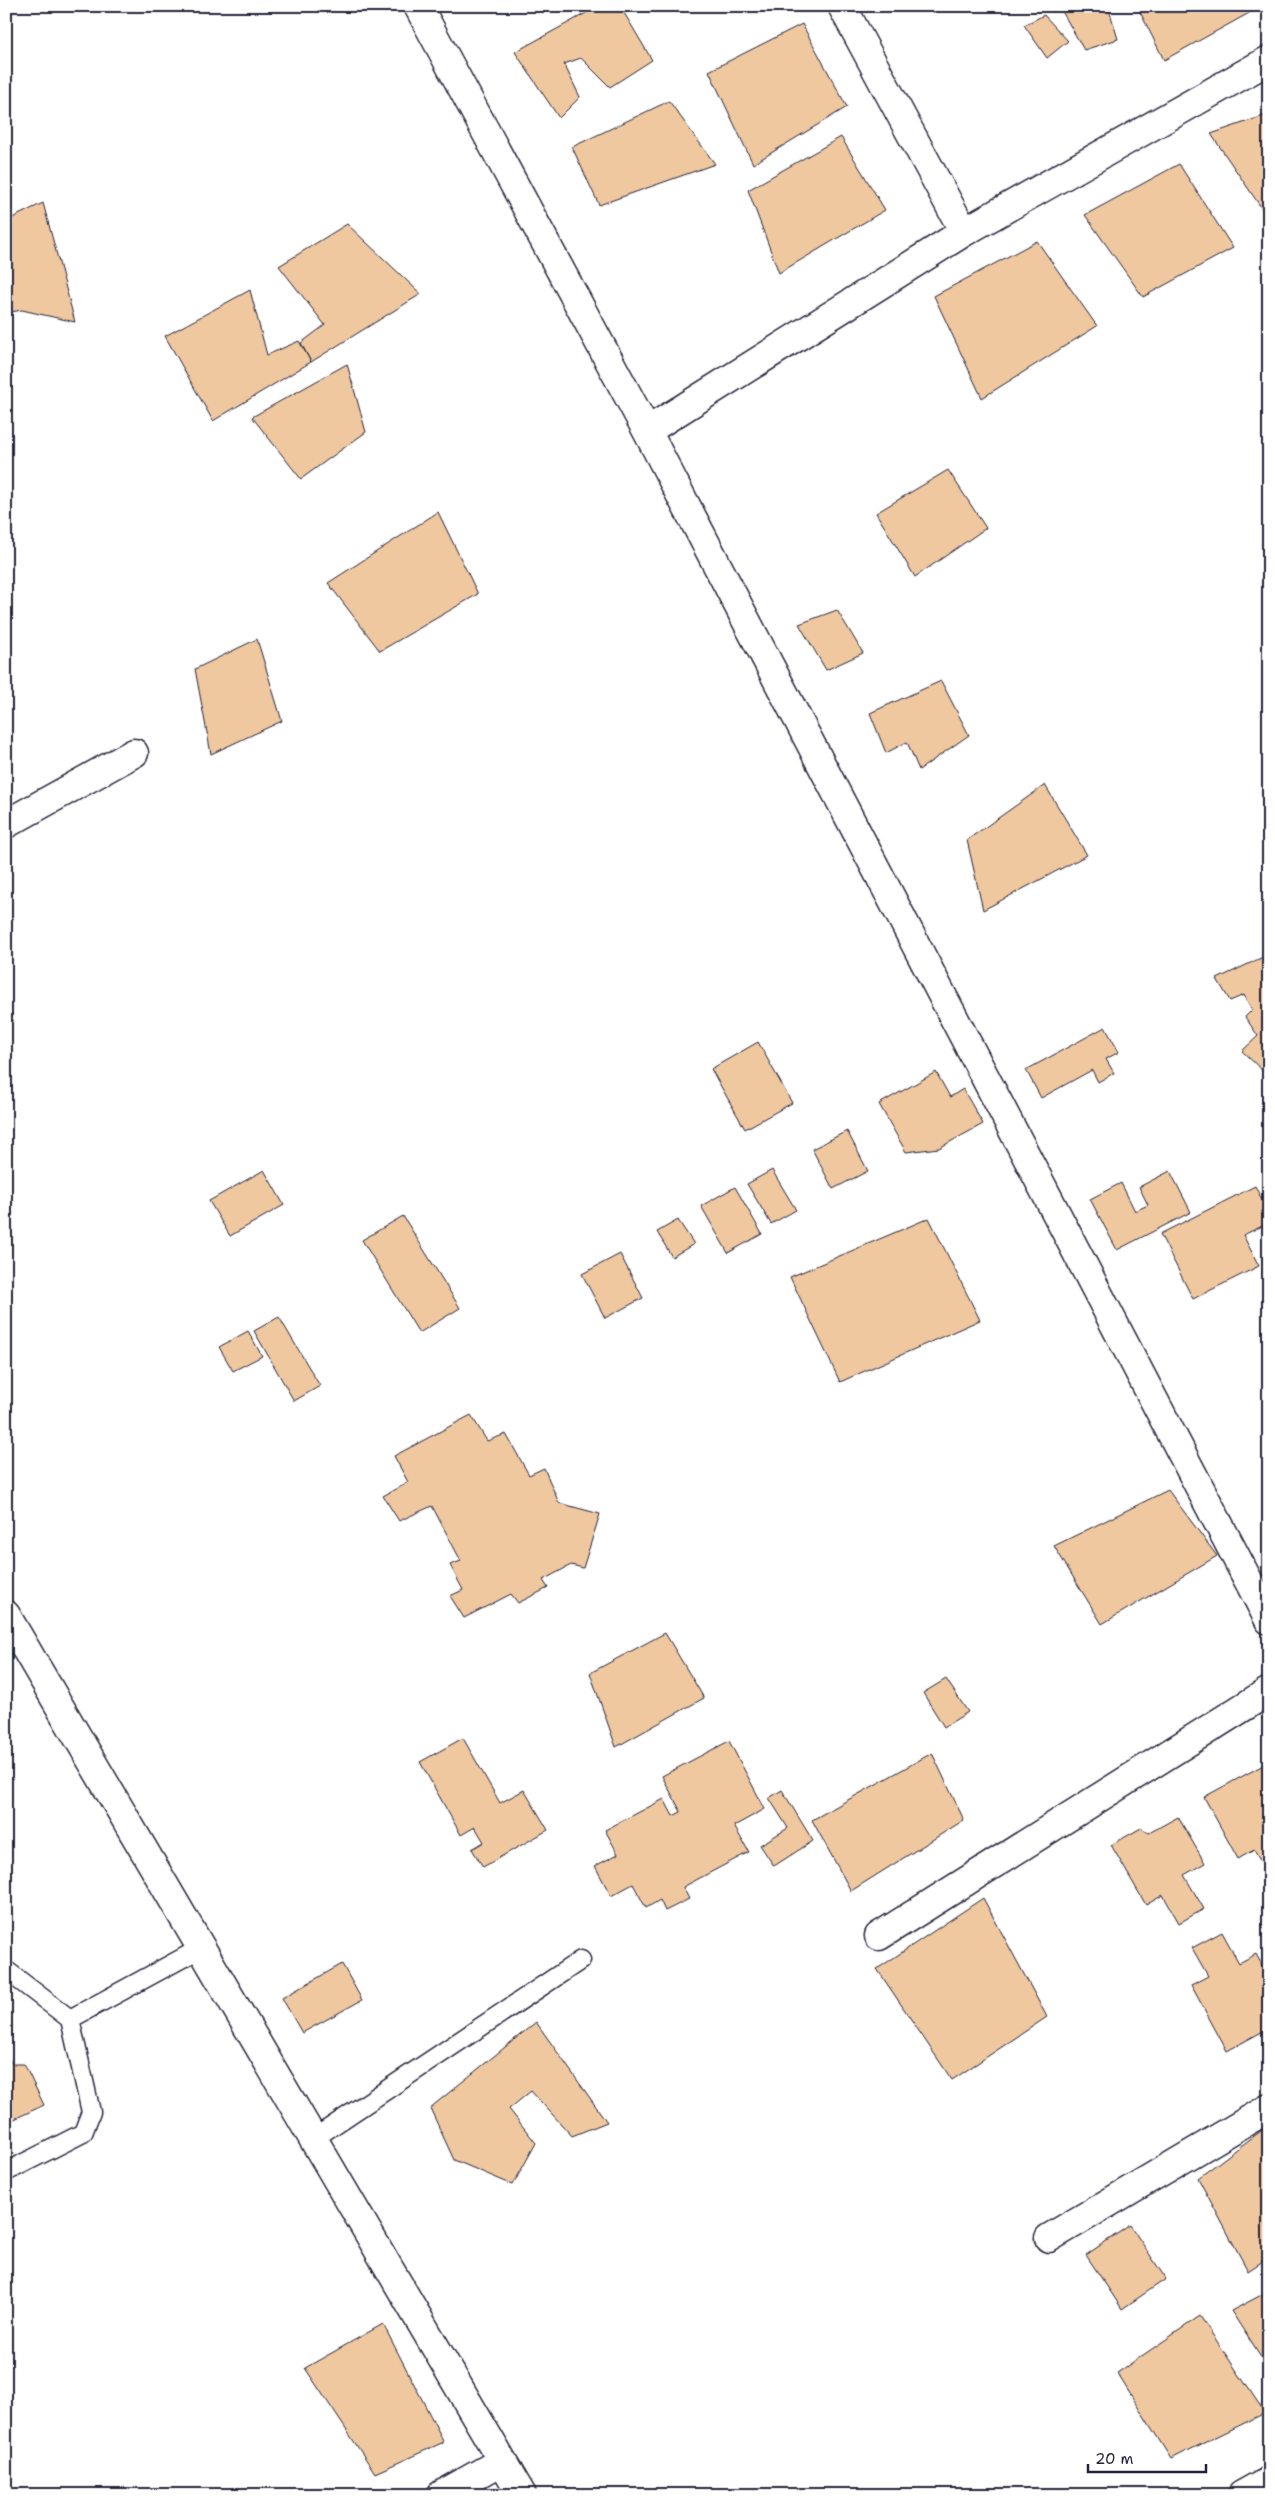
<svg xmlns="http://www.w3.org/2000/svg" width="1275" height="2501" font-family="'Shantell Sans',sans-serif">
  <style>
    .building { fill: #efc89f; stroke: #22223b }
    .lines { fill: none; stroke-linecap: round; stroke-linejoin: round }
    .lane-casing { stroke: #22223b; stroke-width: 21 }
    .street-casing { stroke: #22223b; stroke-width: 31 }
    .lane { stroke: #fff; stroke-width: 18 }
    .street { stroke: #fff; stroke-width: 28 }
  </style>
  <rect width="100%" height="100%" fill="#fff"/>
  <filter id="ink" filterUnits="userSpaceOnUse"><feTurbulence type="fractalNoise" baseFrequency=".02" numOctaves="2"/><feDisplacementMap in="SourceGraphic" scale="10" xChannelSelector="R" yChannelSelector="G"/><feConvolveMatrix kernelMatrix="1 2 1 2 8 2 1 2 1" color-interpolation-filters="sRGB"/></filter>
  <g filter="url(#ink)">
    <path class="building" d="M599,6H620L652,60L610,87L581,58L564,64L580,97L559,118L515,52Z
      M1059,6H1108L1118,39L1084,50Z
      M1137,6H1262L1164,60Z
      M1044,15L1068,41L1047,58L1024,25Z
      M802,24L847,107L753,164L709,71Z
      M669,101L715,164L599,205L572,147Z
      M1269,114V219L1211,134Z
      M841,137L885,210L779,273L748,190Z
      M1179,164L1233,248L1143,297L1085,215Z
      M43,203L75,322L22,310L6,313V221Z
      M347,224L421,294L311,362L301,343L325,325L279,266Z
      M1037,241L1097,326L982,398L934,296Z
      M250,290L267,355L299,341L311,362L213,421L165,336Z
      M347,364L366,432L301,479L252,417Z
      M948,470L986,528L915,577L876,513Z
      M438,512L478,594L380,651L328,583Z
      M837,610L863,653L826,670L799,624Z
      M257,639L282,721L211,754L195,669Z
      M941,681L969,735L919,770L907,742L886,753L870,713Z
      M1045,785L1087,855L983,910L967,840Z
      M1269,954V1077L1242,1051L1258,1036L1245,1017L1252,1010L1244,995L1230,1001L1217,979Z
      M1105,1027L1119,1052L1106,1059L1114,1073L1098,1082L1092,1070L1041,1098L1026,1070Z
      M758,1042L792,1103L745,1129L711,1069Z
      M936,1072L950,1097L963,1089L983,1124L939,1148L906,1152L879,1104Z
      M847,1131L868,1171L833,1189L812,1149Z
      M264,1170L284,1205L230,1236L209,1201Z
      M772,1170L796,1210L771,1224L747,1184Z
      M1170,1171L1191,1212L1117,1250L1090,1199L1121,1183L1135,1211L1148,1205L1139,1187Z
      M1255,1186L1269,1214V1223L1243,1235L1259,1266L1193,1299L1160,1234Z
      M735,1187L762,1234L728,1253L701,1206Z
      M403,1216L460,1308L419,1333L362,1240Z
      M929,1218L980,1320L840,1382L790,1277Z
      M678,1220L694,1244L672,1257L657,1232Z
      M620,1254L643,1298L605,1318L582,1274Z
      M279,1317L320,1386L294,1401L254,1331Z
      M248,1331L262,1356L233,1371L219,1347Z
      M471,1415L487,1441L506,1434L529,1475L544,1468L559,1503L600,1514L583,1568L571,1565L543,1580L548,1588L518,1603L511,1594L464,1618L450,1596L463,1590L450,1565L461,1561L432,1506L399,1521L383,1496L408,1482L394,1456Z
      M1168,1490L1217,1556L1102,1624L1054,1546Z
      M665,1633L704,1698L616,1747L590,1673Z
      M946,1679L968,1712L944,1727L923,1693Z
      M1269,1715V1732L1262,1718Z
      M463,1738L500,1803L524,1790L548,1830L483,1867L472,1849L484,1842L475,1827L461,1835L420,1762Z
      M729,1741L765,1809L734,1826L749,1852L683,1887L689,1899L665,1911L660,1900L646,1908L633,1884L611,1896L595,1866L618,1854L605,1830L664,1799L673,1816L681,1812L662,1776Z
      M932,1753L964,1820L851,1891L812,1820Z
      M1267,1763L1269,1766L1268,1875L1254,1850L1238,1859L1204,1797Z
      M782,1790L813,1841L774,1866L760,1845L788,1828L769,1798Z
      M1178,1817L1205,1863L1184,1875L1204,1909L1179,1923L1163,1895L1146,1905L1111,1845L1141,1828L1149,1833Z
      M983,1898L1047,2017L952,2080L877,1969Z
      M1222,1932L1239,1963L1256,1954L1269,1978V2028L1227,2051L1191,1985L1208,1976L1192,1948Z
      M342,1964L362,2000L302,2033L282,1998Z
      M536,2022L607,2122L572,2136L531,2091L509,2109L536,2143L513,2185L454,2160L430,2108Z
      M6,2053L12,2064H24L44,2105L6,2123Z
      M1269,2125V2257L1248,2271L1198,2178Z
      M1130,2225L1166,2279L1122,2309L1086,2255Z
      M1269,2291V2370L1231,2311Z
      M1200,2316L1265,2413L1171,2459L1117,2373Z
      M383,2324L444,2442L375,2473L305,2368Z"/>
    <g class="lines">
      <g class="lane-casing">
        <path id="lane" d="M6,1970L70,2019L91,2112L83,2133L6,2172
          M70,2019L201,1948
          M313,2139L581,1960"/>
      </g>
      <g class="street-casing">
        <path id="street" d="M418,6L647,431L1269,1620
          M842,6L964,232
          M647,431L964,232L1269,60
          M6,824L134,753
          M6,1615L522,2495
          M879,1936L1269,1691
          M1049,2238L1269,2108
          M441,2495L502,2461
          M1242,2495L1269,2480"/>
      </g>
      <use href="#lane" class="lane"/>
      <use href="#street" class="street"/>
    </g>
  </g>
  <rect width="1275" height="2501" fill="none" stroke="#fff" stroke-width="25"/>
  <rect x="12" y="12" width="1250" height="2476" fill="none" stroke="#22223b" stroke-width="2" filter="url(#ink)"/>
  <path d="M1088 2464v8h118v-8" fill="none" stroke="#22223b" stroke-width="2.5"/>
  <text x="1095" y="2464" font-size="15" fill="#22223b" stroke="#ffffff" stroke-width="4" paint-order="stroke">20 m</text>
</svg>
